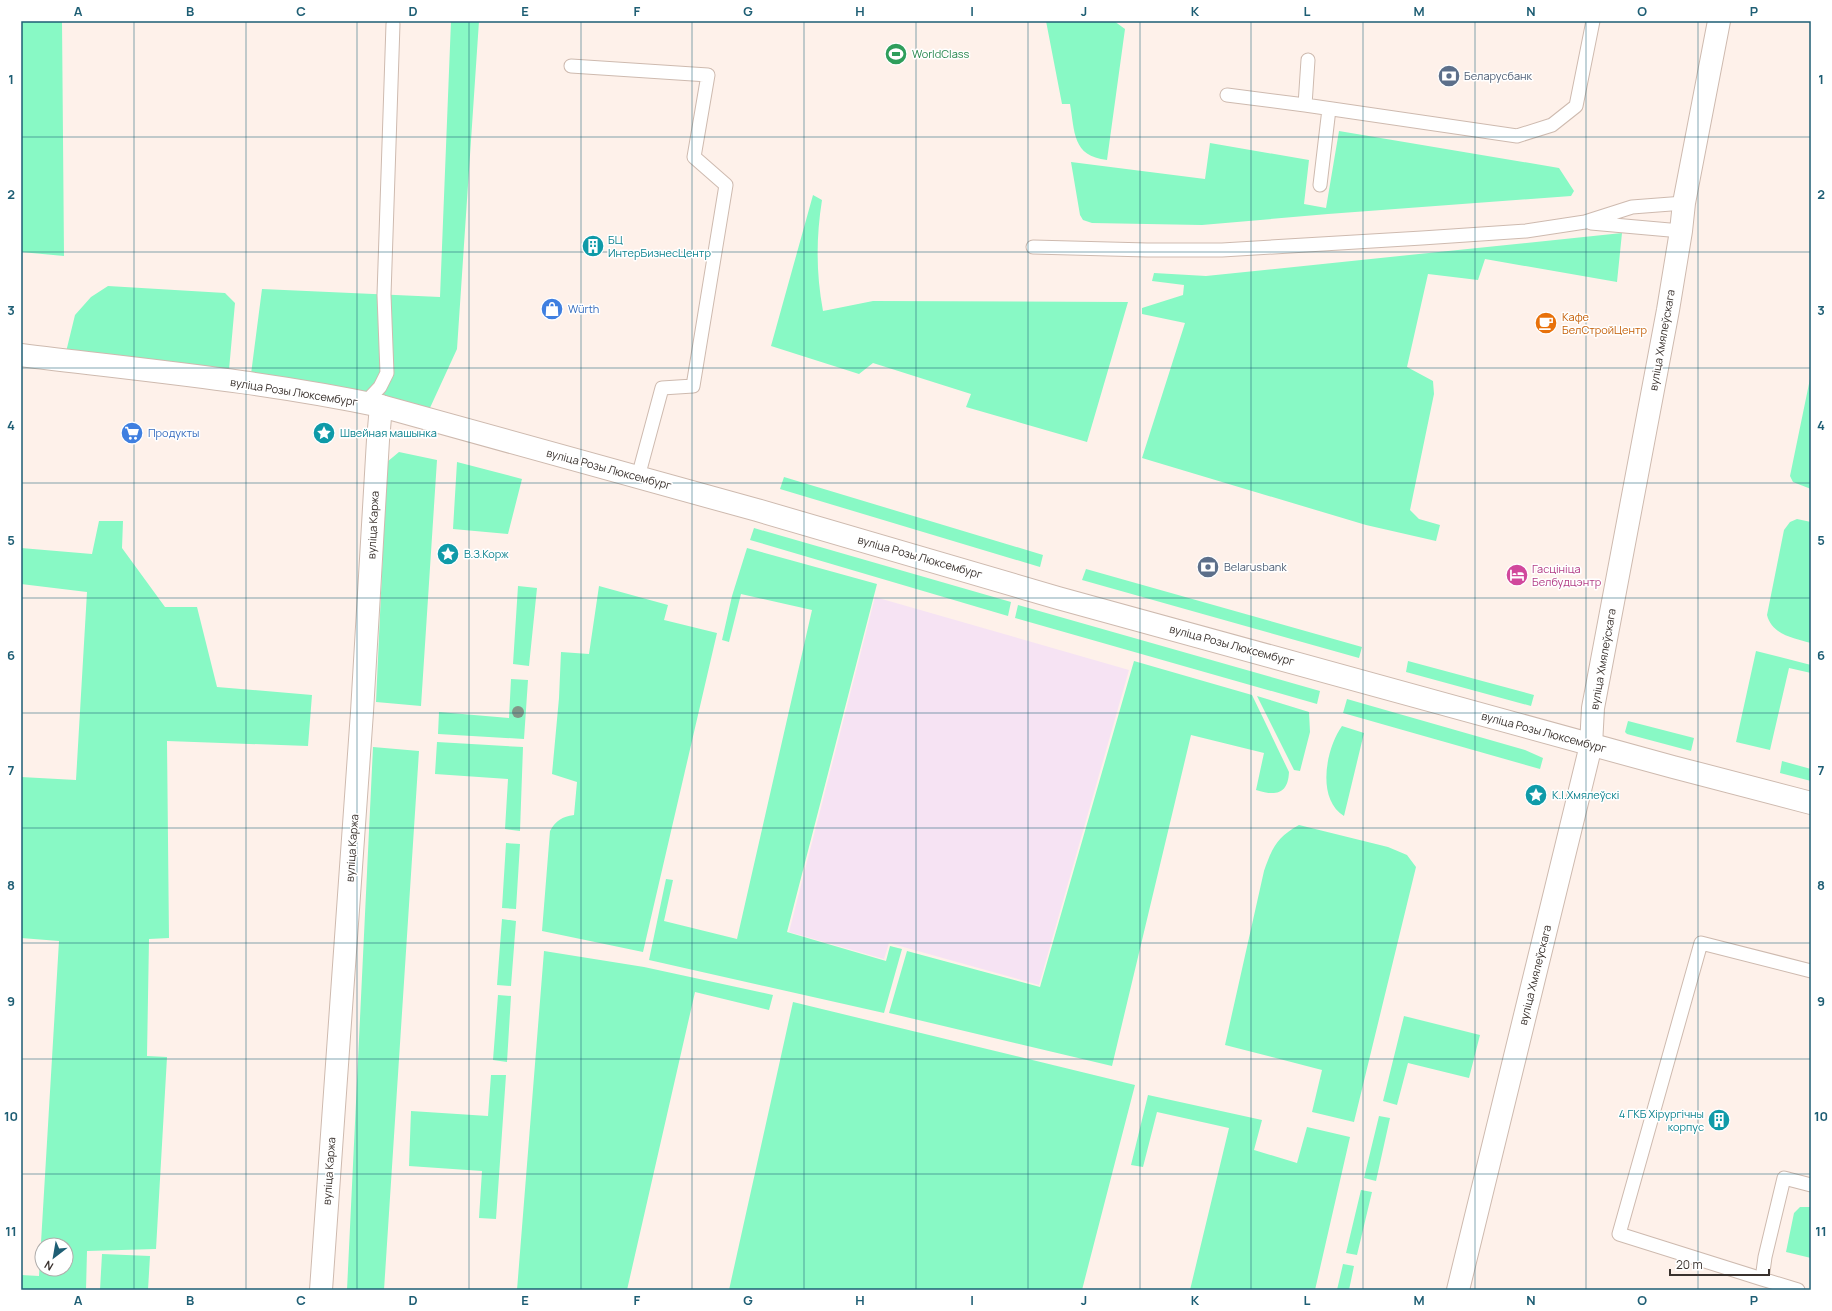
<svg xmlns="http://www.w3.org/2000/svg" width="1832" height="1311" font-family="Manrope,sans-serif">
  <style>
    .education { fill: #f6e3f3 }
    .green { fill: #88f9c5; fill-rule: evenodd }
    .lines { fill: none; stroke-linecap: round; stroke-linejoin: round }
    .service-casing { stroke: #cebaaf; stroke-width: 15 }
    .minor-casing { stroke: #cebaaf; stroke-width: 24 }
    .tertiary-casing { stroke: #cebaaf; stroke-width: 24 }
    .service { stroke: #fff; stroke-width: 13 }
    .minor { stroke: #fff; stroke-width: 22 }
    .tertiary { stroke: #fff; stroke-width: 22 }
    .tree { fill: #829688 }
    .grid { fill: none; stroke: #1e5e74; stroke-width: 1; stroke-opacity: 0.55 }
    .labels { text-anchor: middle; stroke-width: 3; stroke-linejoin: round; paint-order: stroke }
    .leisure-label { font-size: 11px; fill: #27864d; stroke: #fff; text-anchor: start }
    .service-label { font-size: 11px; fill: #4e5e75; stroke: #fff; text-anchor: start }
    .culture-label { font-size: 11px; fill: #0d838f; stroke: #fff; text-anchor: start }
    .shop-label { font-size: 11px; fill: #366cbe; stroke: #fff; text-anchor: start }
    .food-label { font-size: 11px; fill: #c56008; stroke: #fff; text-anchor: start }
    .street-label { font-size: 11px; fill: #39312d; stroke: #fff }
    .hotel-label { font-size: 11px; fill: #b23c85; stroke: #fff; text-anchor: start }
    .neatline { fill: none; stroke: #1e5e74; stroke-width: 1.5 }
    .grid-label { font-size: 13px; text-anchor: middle; font-weight: bold; fill: #1e5e74 }
  </style>
  <rect width="100%" height="100%" fill="#fef1ea"/>
  <path class="education" d="M875,597L1129,670L1039,985L889,943L884,959L789,932Z"/>
  <path class="green" d="M21,21H62L64,256L21,252Z
    M451,21H479L457,349L429,410L308,381L251,374L262,289L440,297Z
    M1046,21H1114L1125,29L1107,160C1072,156 1075,132 1070,104H1062Z
    M1339,131L1559,168L1574,191L1571,196L1328,214L1202,225L1092,223L1083,220L1080,215L1071,162L1205,179L1210,143L1309,160L1304,204L1326,208Z
    M813,195L822,200C816,238 816,273 823,311L873,301L1128,302L1087,442L966,407L971,394L873,363L859,374L771,346Z
    M1622,233L1617,282L1485,259L1478,280L1428,274L1407,367L1433,381L1434,394L1410,510L1419,519L1440,525L1436,541L1366,525L1142,458L1185,323L1142,314V308L1183,295L1184,285L1152,281L1154,273L1206,276Z
    M108,286L225,293L235,303L229,370L66,352L75,315L91,297Z
    M1811,374V489L1793,482L1790,476Z
    M399,452L437,460L421,706L376,702L387,462Z
    M457,462L522,479L508,534L453,529Z
    M784,477L1043,555L1040,567L780,489Z
    M1797,519L1811,522V643C1794,638 1772,635 1767,615L1784,530L1790,522Z
    M99,521H123L122,548L165,607H197L217,687L312,695L308,746L167,741L169,938L149,939L147,1056L167,1057L156,1249L87,1251L86,1290H21V1275L39,1276L59,941L21,938V777L76,780L87,592L21,584V548L92,554ZM42,1245H66V1269H42Z
    M754,528L1011,602L1008,616L750,540Z
    M747,548L877,584L787,932L886,961L890,946L902,949L884,1013L649,960L666,879L673,880L664,921L737,939L812,610L741,594L729,642L722,640L732,596Z
    M1086,569L1362,647L1359,658L1082,580Z
    M518,586L537,588L529,666L513,664Z
    M599,586L668,605L664,620L717,633L643,952L542,931L550,831C556,820 562,817 574,815L577,782L552,774L559,698L561,652L589,654Z
    M1018,605L1320,691L1317,704L1015,618Z
    M1756,651L1811,665V673L1789,668L1770,750L1736,742Z
    M1134,661L1252,695L1289,772C1288,795 1275,796 1256,790L1264,753L1191,735L1112,1066L889,1013L907,951L1040,987Z
    M1408,661L1534,695L1531,706L1406,672Z
    M511,679L528,680L524,739L438,734L439,712L509,718Z
    M1257,696L1309,712L1310,732L1300,771L1294,770Z
    M1347,699L1525,750L1543,758L1540,769L1343,713Z
    M1628,721L1694,738L1691,751L1627,734L1625,732Z
    M1342,726L1364,733L1344,816C1316,799 1326,748 1342,726Z
    M437,742L523,747L520,831L505,829L508,779L435,774Z
    M373,747L419,751L384,1290H347Z
    M1782,761L1811,769V781L1780,773Z
    M1299,825L1388,847L1407,855L1416,867L1354,1122L1312,1112L1322,1070L1225,1045L1264,871C1272,848 1277,837 1299,825Z
    M506,843L520,844L516,909L502,908Z
    M502,919L516,921L511,986L497,985Z
    M544,951L644,967L773,995L769,1010L695,992L627,1290H517Z
    M498,995L511,996L507,1062L493,1060Z
    M793,1002L1135,1085L1082,1290H729Z
    M1404,1016L1480,1035L1469,1078L1408,1063L1397,1105L1383,1101Z
    M491,1075H506L496,1219L479,1218L482,1171L409,1166L411,1111L488,1116Z
    M1148,1095L1262,1120L1254,1150L1297,1163L1307,1127L1350,1137L1315,1290H1190L1229,1128L1157,1112L1143,1167L1131,1165Z
    M1379,1116L1390,1118L1376,1181L1364,1178Z
    M1361,1190L1372,1192L1357,1255L1346,1253Z
    M1800,1207H1811V1258L1786,1252L1794,1213Z
    M102,1254L150,1256L148,1290H100Z
    M1343,1264L1354,1266L1349,1290H1337Z"/>
  <g class="lines">
    <g class="service-casing">
      <path id="service" d="M571,66L708,75L694,157L726,185L693,386L662,388L638,477
        M1227,95L1305,105L1517,136L1552,125L1576,106L1593,21
        M1305,105L1308,60
        M1320,185L1329,109
        M1591,223L1681,231
        M1033,247L1147,250H1222L1422,238L1526,231L1585,222L1632,207L1684,203
        M365,403L380,387L387,373L384,295L393,24
        M1762,1279L1619,1234L1701,943L1811,971
        M1798,1290L1762,1279L1765,1257L1784,1178L1811,1185"/>
    </g>
    <g class="minor-casing">
      <path id="minor" d="M321,1290L362,712L378,440L381,406
        M1458,1290L1591,745L1593,708L1668,310L1681,231L1684,203L1719,21"/>
    </g>
    <g class="tertiary-casing">
      <path id="tertiary" d="M21,355C141,370 263,381 381,406L757,510L1058,598L1673,767L1811,803"/>
    </g>
    <use href="#service" class="service"/>
    <use href="#minor" class="minor"/>
    <use href="#tertiary" class="tertiary"/>
  </g>
  <circle class="tree" cx="518" cy="712" r="6"/>
  <path class="grid" d="M134,21V1290M246,21V1290M357,21V1290M469,21V1290M581,21V1290M692,21V1290M804,21V1290M916,21V1290M1028,21V1290M1140,21V1290M1251,21V1290M1363,21V1290M1475,21V1290M1586,21V1290M1698,21V1290M21,137H1811M21,252H1811M21,368H1811M21,483H1811M21,598H1811M21,713H1811M21,828H1811M21,943H1811M21,1059H1811M21,1174H1811"/>
  <defs>
    <g id="stadium-disc" transform="scale(1.15)"><circle r="9.5" fill="#2e9e5b" stroke="#fff"/><path d="M0-5a6.5 5 0 1 0 0 10a6.5 5 0 1 0 0-10ZM-3.5-1.8h7v3.6h-7Z" fill="#fff"/></g>
    <g id="bank-disc" transform="scale(1.15)"><circle r="9.5" fill="#5c6f8a" stroke="#fff"/><path d="M-6-4H6V4H-6ZM0-2.3a2.3 2.3 0 1 0 0 4.6a2.3 2.3 0 1 0 0-4.6Z" fill="#fff"/></g>
    <g id="building-disc" transform="scale(1.15)"><circle r="9.5" fill="#0f9aa8" stroke="#fff"/><path d="M-4-6H4V6H1V3H-1V6H-4ZM-2.5-4.3h1.7v1.8h-1.7ZM.8-4.3h1.7v1.8H.8ZM-2.5-1h1.7V.8h-1.7ZM.8-1h1.7V.8H.8Z" fill="#fff"/></g>
    <g id="shop-disc" transform="scale(1.15)"><circle r="9.5" fill="#3f7fe0" stroke="#fff"/><path d="M-5-2.5h2.3a2.7 3.5 0 0 1 5.4 0H5L5.5 6h-11ZM-1.5-2.5h3a1.5 2.3 0 0 0-3 0Z" fill="#fff"/></g>
    <g id="cafe-disc" transform="scale(1.15)"><circle r="9.5" fill="#e8710a" stroke="#fff"/><path d="M-5.5-4.5H6V0H3Q3 3.5 0 3.5H-2.5Q-5.5 3.5-5.5 0ZM3-3.2v2h1.7v-2ZM-6 4.5H4V6H-6Z" fill="#fff"/></g>
    <g id="supermarket-disc" transform="scale(1.15)"><circle r="9.5" fill="#3f7fe0" stroke="#fff"/><path d="M-6-5.5h2.5l.6 2H6L4.5 2H-2.5L-4.4-4H-6ZM-1.5 3.2a1.3 1.3 0 1 0 .1 0ZM3 3.2a1.3 1.3 0 1 0 .1 0Z" fill="#fff"/></g>
    <g id="sight-disc" transform="scale(1.15)"><circle r="9.5" fill="#0f9aa8" stroke="#fff"/><path d="M0-6L1.8-2.2L6-1.7L2.9 1.2L3.7 5.4L0 3.3L-3.7 5.4L-2.9 1.2L-6-1.7L-1.8-2.2Z" fill="#fff"/></g>
    <g id="hotel-disc" transform="scale(1.15)"><circle r="9.5" fill="#d1479c" stroke="#fff"/><path d="M-6-4.5h1.5V1H6V5H4.5V3h-9V5H-6ZM-4 0a1.8 1.8 0 1 1 3.6 0ZM.5 0V-2.5h3Q6-2.5 6 0Z" fill="#fff"/></g>
  </defs>
  <g fill-rule="evenodd">
    <use href="#stadium-disc" x="896" y="54"/>
    <use href="#bank-disc" x="1449" y="76"/>
    <use href="#building-disc" x="593" y="246"/>
    <use href="#shop-disc" x="552" y="309"/>
    <use href="#cafe-disc" x="1546" y="323"/>
    <use href="#supermarket-disc" x="132" y="433"/>
    <use href="#sight-disc" x="324" y="433"/>
    <use href="#sight-disc" x="448" y="554"/>
    <use href="#bank-disc" x="1208" y="567"/>
    <use href="#hotel-disc" x="1517" y="575"/>
    <use href="#sight-disc" x="1536" y="795"/>
    <use href="#building-disc" x="1719" y="1120"/>
  </g>
  <g class="labels">
    <g class="leisure-label">
      <text x="912" y="58">WorldClass</text>
    </g>
    <g class="service-label">
      <text x="1464" y="80">Беларусбанк</text>
      <text x="1224" y="571">Belarusbank</text>
    </g>
    <g class="culture-label">
      <text x="608" y="244">БЦ<tspan x="608" dy="13">ИнтерБизнесЦентр</tspan></text>
      <text x="340" y="437">Швейная машынка</text>
      <text x="464" y="558">В.З.Корж</text>
      <text x="1552" y="799">К.І.Хмялеўскі</text>
      <text x="1704" y="1118" text-anchor="end">4 ГКБ Хірургічны<tspan x="1704" dy="13">корпус</tspan></text>
    </g>
    <g class="shop-label">
      <text x="568" y="313">Würth</text>
      <text x="148" y="437">Продукты</text>
    </g>
    <g class="food-label">
      <text x="1562" y="321">Кафе<tspan x="1562" dy="13">БелСтройЦентр</tspan></text>
    </g>
    <g class="street-label">
      <text transform="translate(1662 340) rotate(-80)" y="4">вуліца Хмялеўскага</text>
      <text transform="translate(294 392) rotate(9)" y="4">вуліца Розы Люксембург</text>
      <text transform="translate(609 469) rotate(15)" y="4">вуліца Розы Люксембург</text>
      <text transform="translate(373 525) rotate(-87)" y="4">вуліца Каржа</text>
      <text transform="translate(920 557) rotate(16)" y="4">вуліца Розы Люксембург</text>
      <text transform="translate(1232 645) rotate(15)" y="4">вуліца Розы Люксембург</text>
      <text transform="translate(1603 659) rotate(-80)" y="4">вуліца Хмялеўскага</text>
      <text transform="translate(1544 732) rotate(15)" y="4">вуліца Розы Люксембург</text>
      <text transform="translate(352 848) rotate(-86)" y="4">вуліца Каржа</text>
      <text transform="translate(1535 975) rotate(-76)" y="4">вуліца Хмялеўскага</text>
      <text transform="translate(329 1171) rotate(-86)" y="4">вуліца Каржа</text>
    </g>
    <g class="hotel-label">
      <text x="1532" y="573">Гасцініца<tspan x="1532" dy="13">Белбудцэнтр</tspan></text>
    </g>
  </g>
  <rect width="1832" height="1311" fill="none" stroke="#ffffff" stroke-width="44"/>
  <g transform="translate(54 1257) rotate(211)"><circle r="19" fill="#ffffff" stroke="#b0adab"/>
  <path d="M0-3L7 15L0 10L-7 15Z" fill="#1e5e74"/>
  <text y="-6" font-size="11" font-weight="bold" text-anchor="middle" fill="#39312d">N</text>
  </g>
  <path d="M1670 1269v6h99v-6" fill="none" stroke="#39312d" stroke-width="2"/>
  <text x="1676" y="1269" font-size="12" fill="#39312d" stroke="#ffffff" stroke-width="3" paint-order="stroke">20 m</text>
  <rect x="22" y="22" width="1788" height="1267" class="neatline"/>
  <g class="grid-label">
    <text x="78" y="16">A</text>
    <text x="190" y="16">B</text>
    <text x="301" y="16">C</text>
    <text x="413" y="16">D</text>
    <text x="525" y="16">E</text>
    <text x="637" y="16">F</text>
    <text x="748" y="16">G</text>
    <text x="860" y="16">H</text>
    <text x="972" y="16">I</text>
    <text x="1084" y="16">J</text>
    <text x="1195" y="16">K</text>
    <text x="1307" y="16">L</text>
    <text x="1419" y="16">M</text>
    <text x="1531" y="16">N</text>
    <text x="1642" y="16">O</text>
    <text x="1754" y="16">P</text>
    <text x="11" y="84">1</text>
    <text x="1821" y="84">1</text>
    <text x="11" y="199">2</text>
    <text x="1821" y="199">2</text>
    <text x="11" y="315">3</text>
    <text x="1821" y="315">3</text>
    <text x="11" y="430">4</text>
    <text x="1821" y="430">4</text>
    <text x="11" y="545">5</text>
    <text x="1821" y="545">5</text>
    <text x="11" y="660">6</text>
    <text x="1821" y="660">6</text>
    <text x="11" y="775">7</text>
    <text x="1821" y="775">7</text>
    <text x="11" y="890">8</text>
    <text x="1821" y="890">8</text>
    <text x="11" y="1006">9</text>
    <text x="1821" y="1006">9</text>
    <text x="11" y="1121">10</text>
    <text x="1821" y="1121">10</text>
    <text x="11" y="1236">11</text>
    <text x="1821" y="1236">11</text>
    <text x="78" y="1305">A</text>
    <text x="190" y="1305">B</text>
    <text x="301" y="1305">C</text>
    <text x="413" y="1305">D</text>
    <text x="525" y="1305">E</text>
    <text x="637" y="1305">F</text>
    <text x="748" y="1305">G</text>
    <text x="860" y="1305">H</text>
    <text x="972" y="1305">I</text>
    <text x="1084" y="1305">J</text>
    <text x="1195" y="1305">K</text>
    <text x="1307" y="1305">L</text>
    <text x="1419" y="1305">M</text>
    <text x="1531" y="1305">N</text>
    <text x="1642" y="1305">O</text>
    <text x="1754" y="1305">P</text>
  </g>
</svg>
